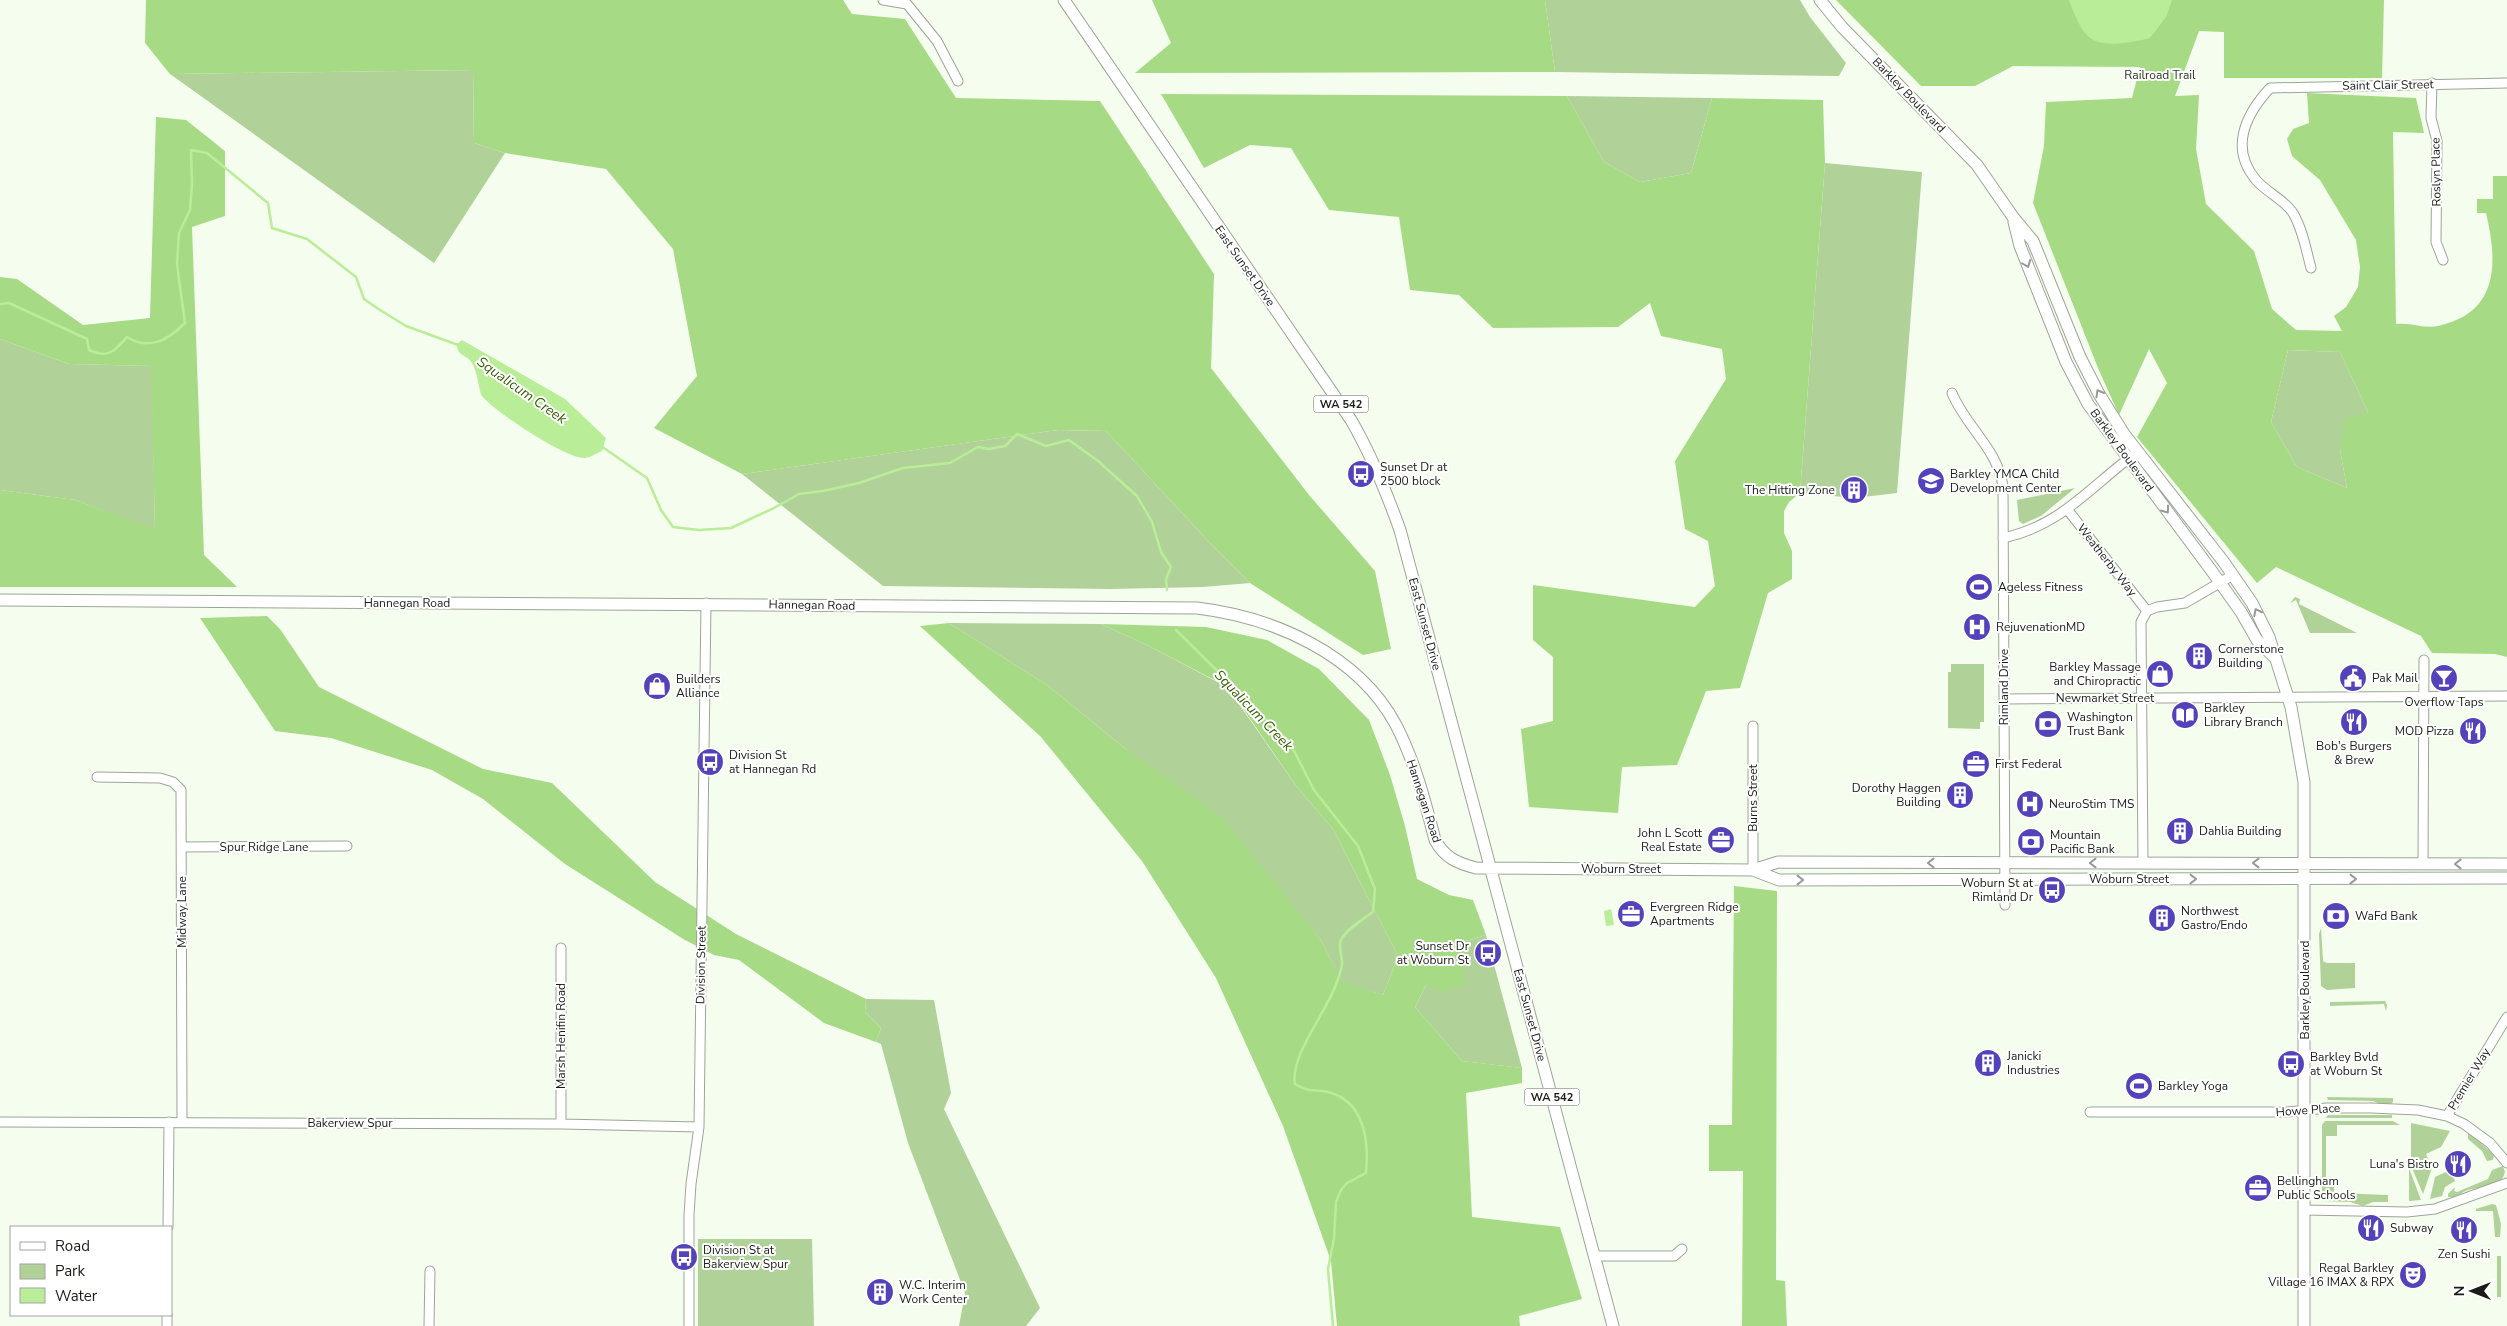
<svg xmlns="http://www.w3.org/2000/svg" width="2507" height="1326" font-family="'Nunito Sans',sans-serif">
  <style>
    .green { fill: #b0d299 }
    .forest { fill: #a7da84; fill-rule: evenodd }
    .water { fill: #baed97 }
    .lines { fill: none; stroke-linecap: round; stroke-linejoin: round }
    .stream { stroke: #baed97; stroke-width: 2.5 }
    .minor-casing { stroke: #9ca597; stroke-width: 11 }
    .major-casing { stroke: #9ca597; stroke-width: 13 }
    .minor { stroke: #fff; stroke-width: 9 }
    .major { stroke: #fff; stroke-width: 11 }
    .oneway { stroke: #989997 }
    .labels { text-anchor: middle; stroke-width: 4; stroke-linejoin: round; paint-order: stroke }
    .shield { fill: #fff; stroke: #5e605d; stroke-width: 1 }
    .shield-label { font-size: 11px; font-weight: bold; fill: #191c17 }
    .park-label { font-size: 12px; fill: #1f3210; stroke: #fff }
    .street-label { font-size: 12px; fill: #191c17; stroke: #fff }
    .poi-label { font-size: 12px; fill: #191c17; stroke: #fff; text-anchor: start }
    .water-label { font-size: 14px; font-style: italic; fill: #366105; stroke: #fff }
  </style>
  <rect width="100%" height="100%" fill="#f4fdee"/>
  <path class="green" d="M1545,0H1800L1810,17L1846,63L1839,76L1555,72Z
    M473,70L474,143L505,153L434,263L170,74Z
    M1567,96L1712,98L1691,173L1640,182L1604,162Z
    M1825,163L1922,172L1897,493L1855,498L1800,493Z
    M0,339L69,364L152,366L155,530L75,500L0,490Z
    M2288,350L2340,352L2368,412L2340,450L2347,488L2297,467L2271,422Z
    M1058,430L1106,431L1210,543L1250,583L1203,587L1111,589L883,586L742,474Z
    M2075,488L2041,516L2023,524L2019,521L2017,500Z
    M2295,597L2300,599L2299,604L2357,633H2310L2296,600L2290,603Z
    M949,623L1101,624L1145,644L1227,687L1297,787L1333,829L1398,956L1383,995L1342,983L1321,940L1283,896L1127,750L1047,685Z
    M1951,664H1984V722H1980V729L1948,728V672H1951Z
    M2321,928L2323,961L2327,963H2355V988L2327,990L2321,986L2319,934Z
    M1486,935L1522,1068L1462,1061L1415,1007L1426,985L1462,942Z
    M866,999L934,1000L951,1093L944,1109L1040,1308L1026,1326H959L965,1293L908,1143L881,1044L876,1042L881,1028L865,1012Z
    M2385,1001L2387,1005L2386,1011L2384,1004L2330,1006V1002Z
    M2327,1097L2393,1098V1102L2390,1105H2383L2373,1101L2328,1100Z
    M2328,1115H2392V1118H2326Z
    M2325,1121H2393L2400,1125H2337V1136H2326V1186H2334V1193L2388,1195V1202H2373L2363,1206L2350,1202L2322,1201V1125Z
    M2411,1123L2450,1131L2441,1147L2426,1154L2431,1166L2411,1165Z
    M2468,1134H2471L2494,1155L2493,1160L2487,1161L2482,1151L2468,1139Z
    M2503,1166L2505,1172C2500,1194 2468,1182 2458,1197H2448V1194L2455,1187L2454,1191L2457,1192L2488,1179L2492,1170Z
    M2409,1168L2421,1200L2409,1201Z
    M2412,1168H2432L2423,1194Z
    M2450,1170L2455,1181L2445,1187L2442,1196L2430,1199L2435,1177Z
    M2492,1204L2496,1205L2501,1224L2500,1237H2495L2493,1211H2476V1209Z
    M698,1239H812L814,1326H698Z
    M2497,1256H2501V1297H2497Z"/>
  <path class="forest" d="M146,0H843L852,14L905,19L956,98L1100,101L1214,274L1211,368L1309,495L1375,571L1391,649L1363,655L1250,583L1210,543L1106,431L1058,430L742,474L654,428L697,376L673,249L606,169L505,153L474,143L473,70L170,74L145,43Z
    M1152,0H1545L1555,72L1135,73L1171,43Z
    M1836,0H2384L2382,78H2224V32L2199,31L2175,96L2199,95L2196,149L2206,204L2254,251L2272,309L2296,330L2342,331L2334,316L2346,307L2358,287L2360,267L2356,240L2320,180L2292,156L2287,139L2293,129L2309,123L2307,93L2416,98L2424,133L2393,132L2396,324C2410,322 2425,329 2438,326C2499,313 2498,263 2486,213H2477V199H2493V176H2507V657L2495,654L2432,653L2421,636L2276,567L2257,583L2137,437L2167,383L2149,349L2119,415L2098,368L2033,203L2044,146L2046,102L2132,98L2140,67L2013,66L1975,86H1921ZM2288,350L2340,352L2368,412L2346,418L2340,450L2347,488L2297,467L2271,422Z
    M1161,94L1567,96L1604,162L1640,182L1691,173L1712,98L1823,100L1825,163L1800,493L1789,502L1784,511V533L1792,551V579L1768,593L1740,688L1706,691L1677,765L1622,767L1618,813L1529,807L1521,729L1553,721V657L1533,640V585L1695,607L1715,586L1708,541L1685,529L1675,461L1726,379L1722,349L1661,336L1650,303L1618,327L1493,328L1459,295L1410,290L1399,217L1329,210L1291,148L1250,145L1204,168Z
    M156,117L186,120L225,151V216L192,227L204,555L237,587H0V490L75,500L155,529L151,366L69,364L0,339V277L17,279L83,325L150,318Z
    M267,616L280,629L319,687L483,769L552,783L655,882L736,934L866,999L865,1012L881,1028L876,1042L824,1023L739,960L714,955L685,940L565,864L483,799L432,770L331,738L275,731L200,618Z
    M949,623L1047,685L1127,750L1223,818L1321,940L1342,982L1383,995L1398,956L1333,829L1297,787L1228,687L1145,644L1101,624L1206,627L1267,640L1319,669L1369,720L1390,775L1405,826L1417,879L1449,895L1473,900L1486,935L1462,942L1465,984L1443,992L1426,985L1415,1007L1462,1061L1522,1068V1083L1466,1093L1472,1217L1560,1227L1582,1299L1519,1316L1520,1326H1337L1331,1261L1283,1126L1216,978L1142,861L1041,737L920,626Z
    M1734,886L1777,891L1776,1280L1785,1281L1787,1326H1742L1743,1171H1709V1125H1732Z"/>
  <path class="water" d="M2069,0H2172L2166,17L2150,38C2133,42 2104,49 2089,37C2080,30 2073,11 2069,0Z
    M462,340L565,399L606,438L602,451C597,453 590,458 584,458C565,458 495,412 482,396C479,391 478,373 472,363C467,354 457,357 457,344Z
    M1611,909L1614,925L1606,926L1604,911Z"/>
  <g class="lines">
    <path class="stream" d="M0,304L9,303L87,339L89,350C109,359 114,351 127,337C149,351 168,340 185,323L177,264L179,233L190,210L192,184L191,150L207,153L268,203L272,228L307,239L356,277L364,299L380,310L406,326L458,345
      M601,446L647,478L661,510L673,527L699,530L731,528L772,509L799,494L823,491L859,483L903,468L950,463L978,447L989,449L1005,446L1017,434L1046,446L1069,440L1098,461L1137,496L1152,522L1161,552L1171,567L1166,579L1167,590
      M1176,630L1290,743L1314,790L1358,846L1375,889L1373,912C1364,919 1346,929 1341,940C1338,948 1342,955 1342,963C1342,968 1339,976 1337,982C1327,1012 1290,1055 1295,1084C1309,1093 1314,1089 1328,1092C1365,1101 1369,1142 1366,1173L1347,1183L1341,1190L1336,1202L1334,1239L1328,1269L1333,1326"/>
    <g class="minor-casing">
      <path id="minor" d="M883,0L907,4L937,41L958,81
        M2432,83L2431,118L2437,141L2436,242L2443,260
        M2311,268C2306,250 2303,230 2293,213C2285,200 2266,192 2256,180C2229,148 2246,114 2270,88L2507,83
        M1952,393C1966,427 1997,448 2003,486L2005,905
        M2067,509L2147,611
        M2003,538C2060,526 2088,489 2132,456
        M2004,699L2507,696
        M1753,726V870
        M97,777L160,778L173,782L181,790L182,1122
        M182,847L347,846
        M2143,863L2141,622L2147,611L2157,607L2185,603L2233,575
        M2423,864L2424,660
        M561,948V1124
        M2090,1112H2287L2327,1108H2371L2418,1110L2447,1116L2464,1124L2490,1143L2507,1163
        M2447,1116L2507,1017
        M0,1122L561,1124L699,1127
        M2304,1210L2407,1212L2435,1209L2507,1183
        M168,1227L169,1122
        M1595,1256H1674L1682,1249
        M167,1326V1315
        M429,1326L430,1271
        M689,1326V1215L691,1184L699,1127L706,603"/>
    </g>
    <g class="major-casing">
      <path id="major" d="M1064,0L1351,420C1372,456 1386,491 1400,530L1613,1326
        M1820,0L1842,27L1977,165L2013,217L2033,241L2080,357L2099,394L2124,434L2223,561L2252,603L2269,637L2291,707L2304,782V1326
        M2014,222L2020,246L2066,362L2088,404L2211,570L2241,612L2257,640L2274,657
        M0,600L1197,608C1273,617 1358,654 1396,725C1415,762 1425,801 1435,840C1445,858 1457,863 1476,868L1753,870L1778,862L2507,864
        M1753,870L1779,880L2507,878"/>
    </g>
    <use href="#minor" class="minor"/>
    <use href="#major" class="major"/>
  </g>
  <defs><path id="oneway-chevron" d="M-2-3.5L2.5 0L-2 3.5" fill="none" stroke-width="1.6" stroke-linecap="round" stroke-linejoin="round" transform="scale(1.25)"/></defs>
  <g class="oneway">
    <use href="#oneway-chevron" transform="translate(2027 264) rotate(69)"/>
    <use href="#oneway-chevron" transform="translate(2099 393) rotate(-120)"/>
    <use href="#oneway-chevron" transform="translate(2166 510) rotate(54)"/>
    <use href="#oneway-chevron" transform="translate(2257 612) rotate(-117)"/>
    <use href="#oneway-chevron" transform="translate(1931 863) rotate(-180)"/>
    <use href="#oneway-chevron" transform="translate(2093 863) rotate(-180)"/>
    <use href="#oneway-chevron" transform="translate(2256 863) rotate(-180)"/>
    <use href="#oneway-chevron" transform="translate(2458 864) rotate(-180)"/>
    <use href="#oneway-chevron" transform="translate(2193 879)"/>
    <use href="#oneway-chevron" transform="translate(2353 879)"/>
    <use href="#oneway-chevron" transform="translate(1800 880)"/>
  </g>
  <defs>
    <g id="bus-disc" transform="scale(1.4375)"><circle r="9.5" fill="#5342ba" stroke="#fff"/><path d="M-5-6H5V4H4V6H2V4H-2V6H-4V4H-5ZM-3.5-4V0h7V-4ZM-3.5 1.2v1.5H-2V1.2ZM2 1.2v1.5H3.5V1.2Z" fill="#fff"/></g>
    <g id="school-disc" transform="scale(1.4375)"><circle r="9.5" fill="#5342ba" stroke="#fff"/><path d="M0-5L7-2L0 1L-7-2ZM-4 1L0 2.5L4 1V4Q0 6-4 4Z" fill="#fff"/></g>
    <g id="building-disc" transform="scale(1.4375)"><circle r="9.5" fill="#5342ba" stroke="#fff"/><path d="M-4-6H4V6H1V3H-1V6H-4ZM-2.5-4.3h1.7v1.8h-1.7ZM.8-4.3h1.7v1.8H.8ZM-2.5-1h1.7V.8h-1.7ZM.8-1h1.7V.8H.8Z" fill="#fff"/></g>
    <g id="stadium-disc" transform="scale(1.4375)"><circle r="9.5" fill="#5342ba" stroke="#fff"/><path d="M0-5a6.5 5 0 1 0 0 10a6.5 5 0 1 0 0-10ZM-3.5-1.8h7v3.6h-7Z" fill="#fff"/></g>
    <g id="hospital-disc" transform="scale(1.4375)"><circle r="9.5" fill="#5342ba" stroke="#fff"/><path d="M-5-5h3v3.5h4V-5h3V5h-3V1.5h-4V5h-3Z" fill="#fff"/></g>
    <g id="shop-disc" transform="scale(1.4375)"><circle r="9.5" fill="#5342ba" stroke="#fff"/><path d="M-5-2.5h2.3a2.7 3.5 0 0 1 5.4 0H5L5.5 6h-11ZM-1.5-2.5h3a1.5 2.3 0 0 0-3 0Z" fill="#fff"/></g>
    <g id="civic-disc" transform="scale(1.4375)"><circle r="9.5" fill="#5342ba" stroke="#fff"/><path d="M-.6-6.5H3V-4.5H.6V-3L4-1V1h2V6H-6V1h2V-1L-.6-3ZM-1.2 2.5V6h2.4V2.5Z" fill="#fff"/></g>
    <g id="bar-disc" transform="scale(1.4375)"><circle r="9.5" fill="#5342ba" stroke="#fff"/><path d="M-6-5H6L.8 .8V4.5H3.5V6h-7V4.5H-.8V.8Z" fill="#fff"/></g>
    <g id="library-disc" transform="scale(1.4375)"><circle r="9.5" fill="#5342ba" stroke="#fff"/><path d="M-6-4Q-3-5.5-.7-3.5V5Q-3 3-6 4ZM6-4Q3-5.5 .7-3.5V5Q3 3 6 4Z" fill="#fff"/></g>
    <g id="restaurant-disc" transform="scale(1.4375)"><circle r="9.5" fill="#5342ba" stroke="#fff"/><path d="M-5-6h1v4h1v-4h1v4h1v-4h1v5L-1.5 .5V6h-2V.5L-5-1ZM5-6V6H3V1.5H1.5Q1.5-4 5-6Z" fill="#fff"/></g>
    <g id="bank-disc" transform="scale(1.4375)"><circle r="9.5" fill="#5342ba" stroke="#fff"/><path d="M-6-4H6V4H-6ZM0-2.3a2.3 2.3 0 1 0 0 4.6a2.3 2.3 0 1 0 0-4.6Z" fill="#fff"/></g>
    <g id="office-disc" transform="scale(1.4375)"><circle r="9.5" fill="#5342ba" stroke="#fff"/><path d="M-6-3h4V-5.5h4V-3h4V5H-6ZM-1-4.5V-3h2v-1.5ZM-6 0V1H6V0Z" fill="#fff"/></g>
    <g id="theatre-disc" transform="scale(1.4375)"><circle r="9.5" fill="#5342ba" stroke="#fff"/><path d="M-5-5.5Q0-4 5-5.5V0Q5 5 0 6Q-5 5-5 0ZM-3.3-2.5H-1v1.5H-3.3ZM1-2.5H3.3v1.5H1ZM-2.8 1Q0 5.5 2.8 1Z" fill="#fff"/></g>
  </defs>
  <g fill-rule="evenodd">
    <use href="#bus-disc" x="1361" y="474"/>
    <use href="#school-disc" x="1931" y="481"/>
    <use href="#building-disc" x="1854" y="490"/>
    <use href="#stadium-disc" x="1979" y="587"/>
    <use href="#hospital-disc" x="1977" y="627"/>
    <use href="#building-disc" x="2199" y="656"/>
    <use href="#shop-disc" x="2160" y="674"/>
    <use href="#civic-disc" x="2353" y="678"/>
    <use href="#bar-disc" x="2444" y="678"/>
    <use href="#shop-disc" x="657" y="686"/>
    <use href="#library-disc" x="2185" y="715"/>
    <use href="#restaurant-disc" x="2354" y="722"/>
    <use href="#bank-disc" x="2048" y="724"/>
    <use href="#restaurant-disc" x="2473" y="731"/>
    <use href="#bus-disc" x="710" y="762"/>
    <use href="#office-disc" x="1976" y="764"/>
    <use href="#building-disc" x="1960" y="795"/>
    <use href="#hospital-disc" x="2030" y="804"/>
    <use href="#building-disc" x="2180" y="831"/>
    <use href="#office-disc" x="1721" y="840"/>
    <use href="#bank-disc" x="2031" y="842"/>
    <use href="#bus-disc" x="2052" y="890"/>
    <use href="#office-disc" x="1631" y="914"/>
    <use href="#bank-disc" x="2336" y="916"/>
    <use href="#building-disc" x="2162" y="918"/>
    <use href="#bus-disc" x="1488" y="953"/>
    <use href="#building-disc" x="1988" y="1063"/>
    <use href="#bus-disc" x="2291" y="1064"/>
    <use href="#stadium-disc" x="2139" y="1086"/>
    <use href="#restaurant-disc" x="2458" y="1164"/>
    <use href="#office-disc" x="2258" y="1188"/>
    <use href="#restaurant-disc" x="2371" y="1228"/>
    <use href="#restaurant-disc" x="2464" y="1230"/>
    <use href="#bus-disc" x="684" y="1257"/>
    <use href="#theatre-disc" x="2413" y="1275"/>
    <use href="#building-disc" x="880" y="1292"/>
  </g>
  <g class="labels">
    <g class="shield">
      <rect x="1313.5" y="395.5" width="55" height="17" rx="4"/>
      <rect x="1524.5" y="1088.5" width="55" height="17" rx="4"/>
    </g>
    <g class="shield-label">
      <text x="1341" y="408">WA 542</text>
      <text x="1552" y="1101">WA 542</text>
    </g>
    <g class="park-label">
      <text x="2160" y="79">Railroad Trail</text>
    </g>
    <g class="street-label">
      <text transform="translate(2388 85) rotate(-1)" y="4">Saint Clair Street</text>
      <text transform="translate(1909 95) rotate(46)" y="4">Barkley Boulevard</text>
      <text transform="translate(2436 172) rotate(-91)" y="4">Roslyn Place</text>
      <text transform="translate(1245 266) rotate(55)" y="4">East Sunset Drive</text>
      <text transform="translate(2122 450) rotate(54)" y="4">Barkley Boulevard</text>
      <text transform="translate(2107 560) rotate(52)" y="4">Weatherby Way</text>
      <text x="407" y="607">Hannegan Road</text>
      <text transform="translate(812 605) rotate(1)" y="4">Hannegan Road</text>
      <text transform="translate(1425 624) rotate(75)" y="4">East Sunset Drive</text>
      <text transform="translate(2004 687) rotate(-90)" y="4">Rimland Drive</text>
      <text x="2105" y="702">Newmarket Street</text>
      <text transform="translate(1753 798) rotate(-90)" y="4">Burns Street</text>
      <text transform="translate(1424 801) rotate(72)" y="4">Hannegan Road</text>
      <text x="264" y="851">Spur Ridge Lane</text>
      <text x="1621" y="873">Woburn Street</text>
      <text x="2129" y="883">Woburn Street</text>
      <text transform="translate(182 912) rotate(-90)" y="4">Midway Lane</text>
      <text transform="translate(701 965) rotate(-89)" y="4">Division Street</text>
      <text transform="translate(2305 990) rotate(-90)" y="4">Barkley Boulevard</text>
      <text transform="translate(1530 1015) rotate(75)" y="4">East Sunset Drive</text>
      <text transform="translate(561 1036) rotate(-90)" y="4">Marsh Henifin Road</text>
      <text transform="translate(2469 1079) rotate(-59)" y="4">Premier Way</text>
      <text transform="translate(2308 1110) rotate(-4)" y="4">Howe Place</text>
      <text x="350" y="1127">Bakerview Spur</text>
    </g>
    <g class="poi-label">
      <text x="1380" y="471">Sunset Dr at<tspan x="1380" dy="14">2500 block</tspan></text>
      <text x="1950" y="478">Barkley YMCA Child<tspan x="1950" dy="14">Development Center</tspan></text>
      <text x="1835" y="494" text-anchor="end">The Hitting Zone</text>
      <text x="1998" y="591">Ageless Fitness</text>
      <text x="1996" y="631">RejuvenationMD</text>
      <text x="2218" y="653">Cornerstone<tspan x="2218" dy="14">Building</tspan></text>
      <text x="2141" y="671" text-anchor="end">Barkley Massage<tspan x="2141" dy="14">and Chiropractic</tspan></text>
      <text x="2372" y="682">Pak Mail</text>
      <text x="676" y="683">Builders<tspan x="676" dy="14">Alliance</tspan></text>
      <text x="2444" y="706" text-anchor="middle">Overflow Taps</text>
      <text x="2204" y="712">Barkley<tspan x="2204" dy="14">Library Branch</tspan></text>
      <text x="2067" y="721">Washington<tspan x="2067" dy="14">Trust Bank</tspan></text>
      <text x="2454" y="735" text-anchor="end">MOD Pizza</text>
      <text x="2354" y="750" text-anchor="middle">Bob's Burgers<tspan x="2354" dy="14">&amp; Brew</tspan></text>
      <text x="729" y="759">Division St<tspan x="729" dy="14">at Hannegan Rd</tspan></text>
      <text x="1995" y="768">First Federal</text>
      <text x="1941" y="792" text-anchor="end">Dorothy Haggen<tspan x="1941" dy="14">Building</tspan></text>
      <text x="2049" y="808">NeuroStim TMS</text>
      <text x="2199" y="835">Dahlia Building</text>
      <text x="1702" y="837" text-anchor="end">John L Scott<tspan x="1702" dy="14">Real Estate</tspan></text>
      <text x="2050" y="839">Mountain<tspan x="2050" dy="14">Pacific Bank</tspan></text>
      <text x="2033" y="887" text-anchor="end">Woburn St at<tspan x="2033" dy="14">Rimland Dr</tspan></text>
      <text x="1650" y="911">Evergreen Ridge<tspan x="1650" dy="14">Apartments</tspan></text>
      <text x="2181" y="915">Northwest<tspan x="2181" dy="14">Gastro/Endo</tspan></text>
      <text x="2355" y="920">WaFd Bank</text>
      <text x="1469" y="950" text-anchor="end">Sunset Dr<tspan x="1469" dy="14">at Woburn St</tspan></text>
      <text x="2007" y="1060">Janicki<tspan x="2007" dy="14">Industries</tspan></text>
      <text x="2310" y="1061">Barkley Bvld<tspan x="2310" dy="14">at Woburn St</tspan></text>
      <text x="2158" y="1090">Barkley Yoga</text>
      <text x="2439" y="1168" text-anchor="end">Luna's Bistro</text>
      <text x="2277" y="1185">Bellingham<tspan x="2277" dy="14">Public Schools</tspan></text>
      <text x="2390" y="1232">Subway</text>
      <text x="703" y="1254">Division St at<tspan x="703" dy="14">Bakerview Spur</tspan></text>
      <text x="2464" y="1258" text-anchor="middle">Zen Sushi</text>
      <text x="2394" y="1272" text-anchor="end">Regal Barkley<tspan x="2394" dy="14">Village 16 IMAX &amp; RPX</tspan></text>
      <text x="899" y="1289">W.C. Interim<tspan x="899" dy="14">Work Center</tspan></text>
    </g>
    <g class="water-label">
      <text transform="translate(522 390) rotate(35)" y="5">Squalicum Creek</text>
      <text transform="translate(1254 710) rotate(46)" y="5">Squalicum Creek</text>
    </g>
  </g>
  <rect x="10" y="1226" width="162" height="90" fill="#ffffff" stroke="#a3a4a2"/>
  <rect x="20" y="1242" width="25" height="8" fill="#ffffff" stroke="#a3a4a2"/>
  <text x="55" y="1251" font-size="15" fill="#191c17">Road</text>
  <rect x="20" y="1264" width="25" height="15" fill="#b0d299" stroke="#a3a4a2"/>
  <text x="55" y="1276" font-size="15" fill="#191c17">Park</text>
  <rect x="20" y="1288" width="25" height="15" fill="#baed97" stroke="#a3a4a2"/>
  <text x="55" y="1301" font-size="15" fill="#191c17">Water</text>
  <g transform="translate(2472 1291) rotate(270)" stroke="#ffffff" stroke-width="4" paint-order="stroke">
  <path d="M0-4L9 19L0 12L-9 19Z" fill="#191c17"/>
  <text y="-8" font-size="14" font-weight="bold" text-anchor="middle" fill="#191c17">N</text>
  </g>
</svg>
